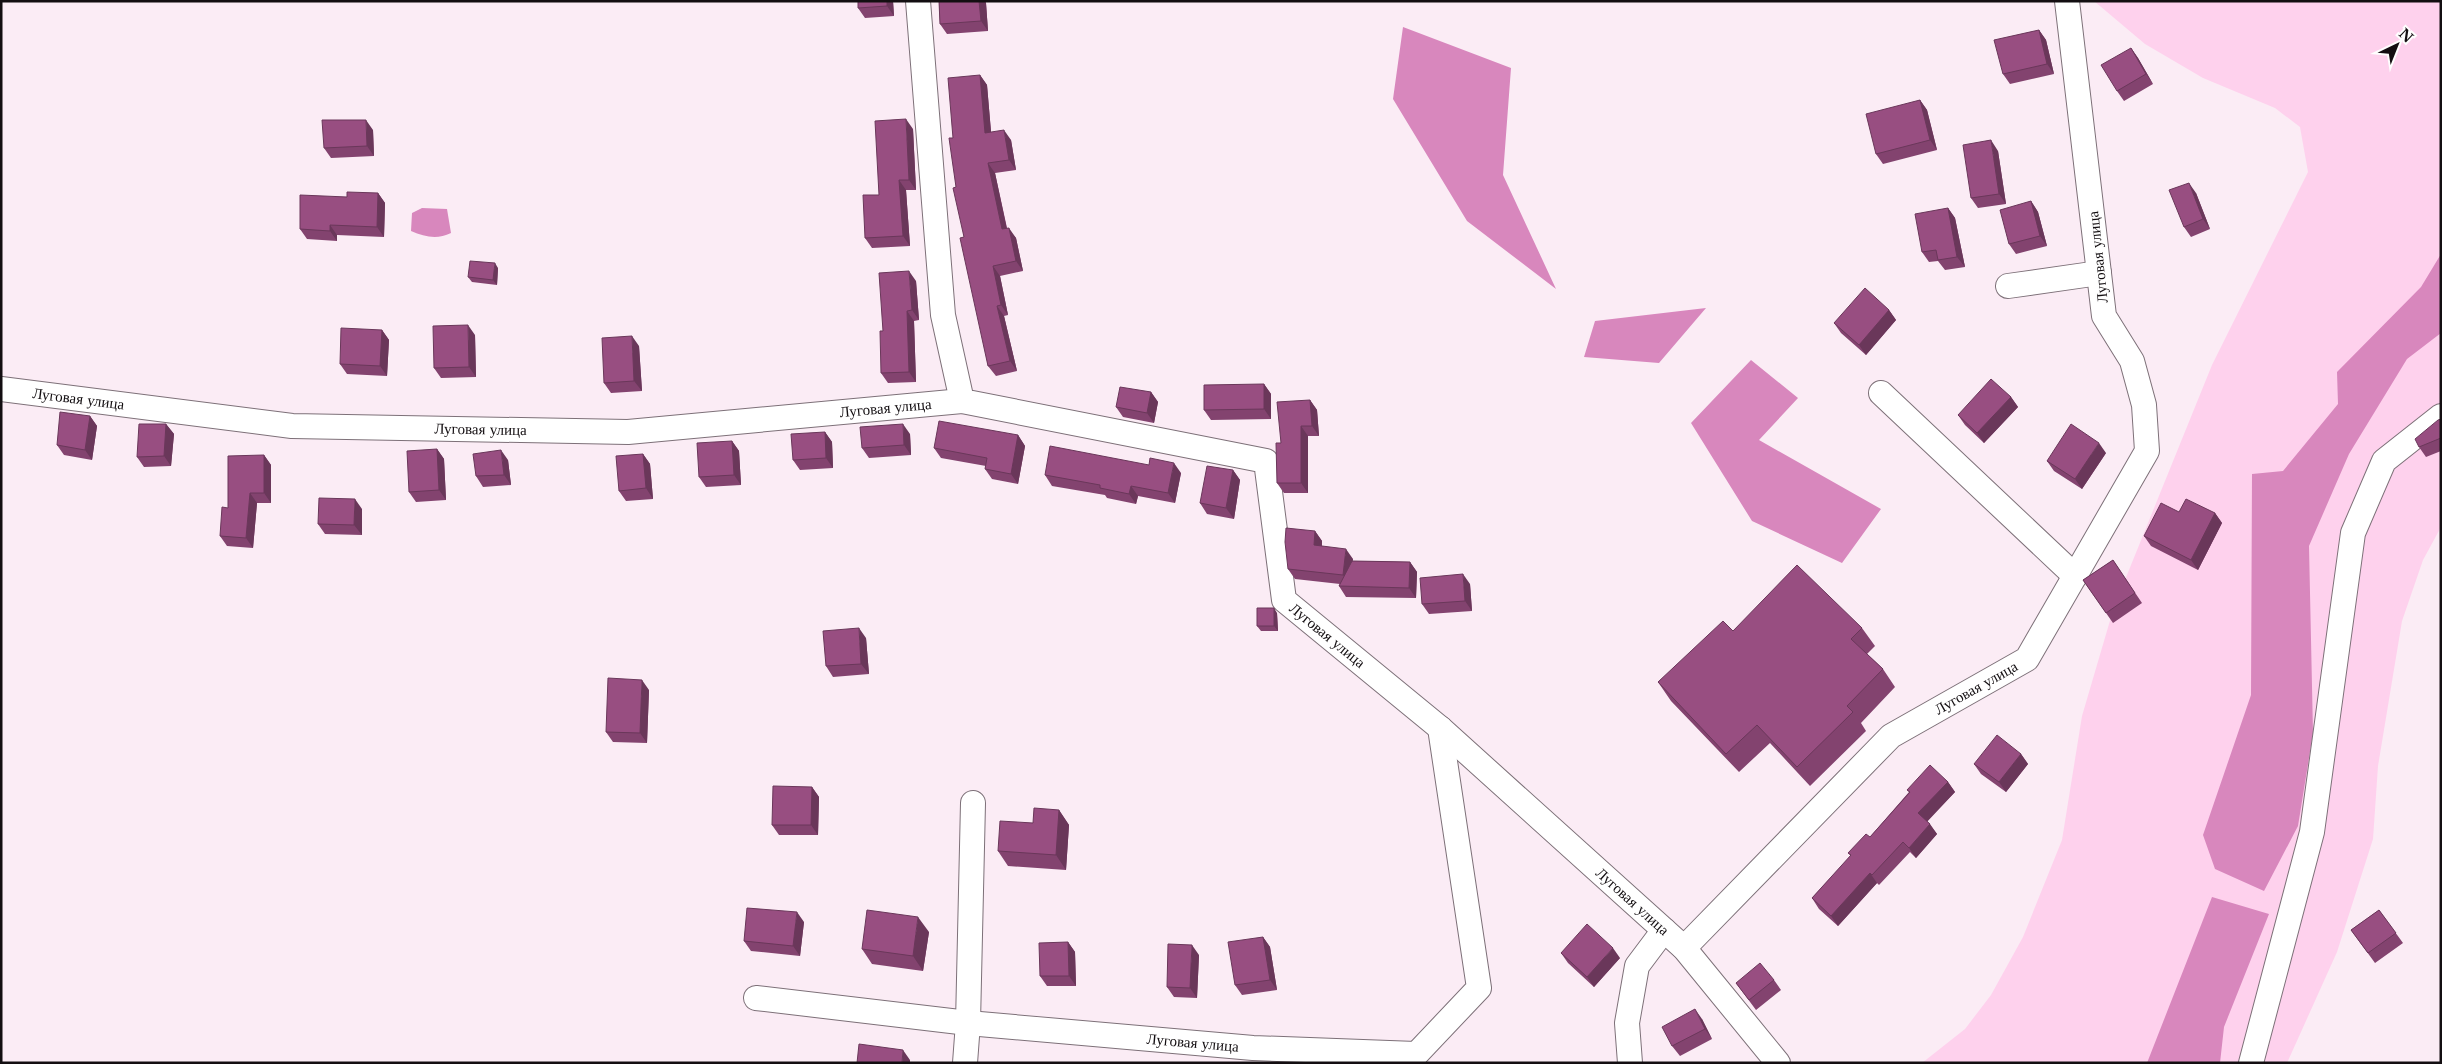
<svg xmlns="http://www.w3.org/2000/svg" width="2442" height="1064" font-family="'Libre Baskerville',serif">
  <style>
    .green { fill: #fed1ed }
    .water { fill: #d887bd }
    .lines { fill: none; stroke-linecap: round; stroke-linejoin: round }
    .minor-casing { stroke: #7d7078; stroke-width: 26 }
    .minor { stroke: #fff; stroke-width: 24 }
    .wall { fill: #83436f }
    .shaded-wall { fill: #6a375a }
    .building { fill: #984e81; stroke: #6a375a }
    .labels { text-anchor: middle; stroke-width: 4; stroke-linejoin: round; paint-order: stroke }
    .street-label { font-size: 15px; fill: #130e11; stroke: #fefefe }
  </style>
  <rect width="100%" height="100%" fill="#fbecf5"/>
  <path class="green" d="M2094,1H2441V527L2423,560L2402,621L2378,766L2373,839L2337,952L2287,1063H1922L1965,1029L1991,995L2023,937L2062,840L2082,716L2114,607L2212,365L2308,172L2300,127L2275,108L2203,78L2145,44Z"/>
  <path class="water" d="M1403,27L1511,68L1503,175L1556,289L1467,221L1393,99Z
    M422,208L447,209L451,233C437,240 425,237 411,231L412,213Z
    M2441,254V333L2407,359L2349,454L2309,546L2313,733L2298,826L2264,891L2215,869L2203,835L2251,695L2252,474L2283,471L2338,404L2337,372L2421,287Z
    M1706,308L1659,363L1584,357L1595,321Z
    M1751,360L1798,398L1759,440L1881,509L1842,563L1752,521L1691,423Z
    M2212,897L2269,914L2224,1027L2220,1063H2147Z"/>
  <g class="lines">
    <g class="minor-casing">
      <g id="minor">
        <path id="s1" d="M918,1L943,315L962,401L1266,461L1284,600L1440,728L1684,948L1778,1063"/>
        <path d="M2008,286L2099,273"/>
        <path id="s2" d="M1,389L292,426L628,432L962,401"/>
        <path d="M1881,393L2075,576"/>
        <path id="s3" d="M1684,948L1891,736L2027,659L2147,451L2144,405L2132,361L2104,316L2067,1"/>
        <path id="s4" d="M756,998L968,1023L1253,1048L1416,1054"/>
        <path d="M965,1063L968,1023L973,803"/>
        <path d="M1408,1063L1479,988L1440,728"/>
        <path d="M1630,1063L1627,1023L1637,966L1664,930"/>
        <path d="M2251,1063L2312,832L2353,533L2384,461L2441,416"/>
      </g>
    </g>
    <use href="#minor" class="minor"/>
  </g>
  <path class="wall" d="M858,1H893L894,16L865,18L858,8Z
    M939,1H985L986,3L988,31L947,34L940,24Z
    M2039,30L2046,40L2054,74L2010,84L2003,74Z
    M2131,48L2138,58L2153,84L2124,101L2117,91Z
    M980,75L987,85L991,132L1011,140L1016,170L995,173L1007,228L1016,238L1023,271L1000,276L1008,315L1004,316L1017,371L996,376L988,366L964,237L956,187L953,138Z
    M1920,100L1927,110L1937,150L1883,164L1876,154Z
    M913,129L916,190H906L910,246L872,248L865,238Z
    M373,130L374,156L331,158L324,148Z
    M1998,151L2006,204L1978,208L1971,198Z
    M378,193L385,203L384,237L337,235V241L307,239L300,229L347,197Z
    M2196,193L2210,229L2191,237L2184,227Z
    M2031,201L2038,212L2047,246L2016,254L2009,244Z
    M1948,208L1955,218L1965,267L1945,270L1938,261L1929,262L1922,252Z
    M498,268L497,285L472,282L468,277Z
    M916,281L919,320L914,321L916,382L888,383L881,373L883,331Z
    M1889,310L1896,320L1866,355L1841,333L1834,323Z
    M382,330L389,340L387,376L347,374L340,364Z
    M475,335L476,377L441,378L434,368Z
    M639,346L642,391L611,393L604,383Z
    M1264,384L1271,394V419L1211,420L1204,410Z
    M1151,392L1158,402L1154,423L1123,417L1116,407Z
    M2011,397L2018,407L1984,443L1965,425L1958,415Z
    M1310,400L1317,410L1319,436H1308V493H1284L1277,483L1281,443Z
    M90,416L97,426L92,460L64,455L57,445Z
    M2441,419V451L2426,457L2419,447Z
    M166,424L174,434L171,466L144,467L137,457Z
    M825,432L832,442L833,468L800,470L793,460Z
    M910,434L911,455L869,458L862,448Z
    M1018,435L1025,446L1018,484L992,479L985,469L986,466L941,458L934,448Z
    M732,441L739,451L741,485L706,487L699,477Z
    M437,449L444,459L446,500L416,502L409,492Z
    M2106,453L2082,489L2054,471L2047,461Z
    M643,454L650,464L653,499L626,501L619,491Z
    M264,455L271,465V503H257L253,548L227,546L220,536L228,508Z
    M508,460L511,485L483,487L476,476Z
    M1233,470L1240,480L1234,519L1207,514L1200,503Z
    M1181,473L1175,503L1138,496L1136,504L1107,498L1105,495L1052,486L1045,475Z
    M362,509V535L325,534L318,524Z
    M2179,512L2215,513L2222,523L2198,570L2151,546L2144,536Z
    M1315,531L1322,541V546L1353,559L1352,561L1410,562L1417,572L1416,598L1346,597L1339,586L1340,584L1295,579L1288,569Z
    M2113,560L2142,603L2113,623L2083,580Z
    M1470,584L1472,611L1429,614L1422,604Z
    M1277,613L1278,631H1261L1257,626Z
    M1862,628L1875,646L1867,654L1883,669L1895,687L1861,723L1866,731L1810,786L1770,743L1739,772L1671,701L1658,682L1733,631Z
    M866,638L869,674L833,677L826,666Z
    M649,690L647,743L613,742L606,732Z
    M2021,754L2028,764L2006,792L1981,774L1974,764Z
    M1948,782L1955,792L1927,821L1937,834L1916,858L1910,852L1879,885L1877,883L1838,926L1819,909L1812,898L1851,856L1848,853L1870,837L1909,792L1907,790Z
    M812,787L819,797L818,835H779L772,825Z
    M1059,810L1069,825L1066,870L1008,866L998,851L1033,823Z
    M2379,910L2403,943L2375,963L2351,930Z
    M804,922L800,956L751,951L744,941Z
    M929,932L923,971L872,964L862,949Z
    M1263,937L1270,947L1277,990L1242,995L1235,985Z
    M1068,942L1075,952L1076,986H1047L1040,976Z
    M1561,953L1620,958L1594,987L1568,963Z
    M1199,955L1197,998L1174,997L1167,987Z
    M1774,980L1781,990L1756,1010L1736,983Z
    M1702,1019L1712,1039L1680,1056L1672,1046Z"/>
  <path class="shaded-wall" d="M887,1H893L894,16L887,6Z
    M979,1H985L986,3L988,31L981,21Z
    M2039,30L2046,40L2054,74L2047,64Z
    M2131,48L2138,58L2153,84L2146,74Z
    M980,75L987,85L992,143L985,133Z
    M1920,100L1927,110L1937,150L1930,140Z
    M906,119L913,129L916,190L909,180Z
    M366,120L373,130L374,156L367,146Z
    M1004,130L1011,140L1016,170L1009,160Z
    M1991,140L1998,151L2006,204L1999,194Z
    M988,163L995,173L1009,239L1002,229Z
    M899,180L906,190L910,246L903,236Z
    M2189,183L2196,193L2210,229L2203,219Z
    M378,193L385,203L384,237L377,227Z
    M2031,201L2038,212L2047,246L2040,236Z
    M1948,208L1955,218L1965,267L1957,257Z
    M330,225L337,235V241L330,231Z
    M1009,228L1016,238L1023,271L1016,261Z
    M495,263L498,268L497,285L493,280Z
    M993,266L1000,276L1008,315L1001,305Z
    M909,271L916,281L919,320L912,310Z
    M997,306L1004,316L1017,371L1010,361Z
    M1889,310L1896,320L1866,355L1859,345Z
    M907,311L914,321L916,382L909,372Z
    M468,325L475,335L476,377L469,367Z
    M382,330L389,340L387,376L380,366Z
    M632,336L639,346L642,391L634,381Z
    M1264,384L1271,394V419L1264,409Z
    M1151,392L1158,402L1154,423L1147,413Z
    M2011,397L2018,407L1984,443L1977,433Z
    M1310,400L1317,410L1319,436L1312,426Z
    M90,416L97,426L92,460L85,450Z
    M166,424L174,434L171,466L164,456Z
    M903,424L910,434L911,455L904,445Z
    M1301,426L1308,436V493L1301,483Z
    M825,432L832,442L833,468L826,458Z
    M1018,435L1025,446L1018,484L1011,474Z
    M732,441L739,451L741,485L734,475Z
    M2099,443L2106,453L2082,489L2075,479Z
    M437,449L444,459L446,500L439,490Z
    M501,450L508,460L511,485L504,475Z
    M643,454L650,464L653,499L646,488Z
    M264,455L271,465V503L264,493Z
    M1174,463L1181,473L1175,503L1168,493Z
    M1233,470L1240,480L1234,519L1226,508Z
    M1131,486L1138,496L1136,504L1129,494Z
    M250,493L257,503L253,548L246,538Z
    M355,499L362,509V535L354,525Z
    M2215,513L2222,523L2198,570L2191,560Z
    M1315,531L1322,541L1321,555L1314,545Z
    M1346,549L1353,559L1350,585L1343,575Z
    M1410,562L1417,572L1416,598L1409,588Z
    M1463,574L1470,584L1472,611L1465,601Z
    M1274,608L1277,613L1278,631L1274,626Z
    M859,628L866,638L869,674L861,664Z
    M642,680L649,690L647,743L640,733Z
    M2021,754L2028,764L2006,792L1999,782Z
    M1948,782L1955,792L1925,824L1918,813Z
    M812,787L819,797L818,835L811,825Z
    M1059,810L1069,825L1066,870L1056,855Z
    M1930,824L1937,834L1916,858L1909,848Z
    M1870,873L1877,883L1838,926L1831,916Z
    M797,912L804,922L800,956L793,946Z
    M918,917L929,932L923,971L913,956Z
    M1263,937L1270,947L1277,990L1270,980Z
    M1068,942L1075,952L1076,986L1069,976Z
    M1192,945L1199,955L1197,998L1190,988Z
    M1613,948L1620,958L1594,987L1587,977Z
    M1695,1009L1702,1019L1712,1039L1705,1029Z
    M903,1050L910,1060V1063H902Z"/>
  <path class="building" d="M858,1H887V6L858,8Z
    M939,1H979L981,21L940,24Z
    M2039,30L2047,64L2003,74L1994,40Z
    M2131,48L2146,74L2117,91L2101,65Z
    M980,75L985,133L1004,130L1009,160L988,163L1002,229L1009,228L1016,261L993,266L1001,305L997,306L1010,361L988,366L960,238L964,237L953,188L956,187L949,138H953L948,78Z
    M1920,100L1930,140L1876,154L1866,114Z
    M906,119L909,180H899L903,236L865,238L863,195H879L875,121Z
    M322,120H366L367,146L324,148Z
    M1991,140L1999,194L1971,198L1963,145Z
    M2189,183L2203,219L2184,227L2169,190Z
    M347,192L378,193L377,227L330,225V231L300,229V195L347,197Z
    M2031,201L2040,236L2009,244L2000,210Z
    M1948,208L1957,257L1938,260L1936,250L1922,252L1915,214Z
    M470,261L495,263L493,280L468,277Z
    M909,271L912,310L907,311L909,372L881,373L880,331H883L879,273Z
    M1865,288L1889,310L1859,345L1834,323Z
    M468,325L469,367L434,368L433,326Z
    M341,328L382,330L380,366L340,364Z
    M632,336L634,381L604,383L602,338Z
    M1991,379L2011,397L1977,433L1958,415Z
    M1264,384V409L1204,410V385Z
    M1120,387L1151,392L1147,413L1116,407Z
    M1310,400L1312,426H1301V483H1277L1276,443H1281L1277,402Z
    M60,412L90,416L85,450L57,445Z
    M2441,419V438L2419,447L2415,439L2438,420Z
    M939,421L1018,435L1011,474L985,469L987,458L934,448Z
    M139,424H166L164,456L137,457Z
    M903,424L904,445L862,448L860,427Z
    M2071,424L2099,443L2075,479L2047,461Z
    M825,432L826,458L793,460L791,434Z
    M732,441L734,475L699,477L697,443Z
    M1050,446L1149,465L1150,458L1174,463L1168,493L1131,486L1129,494L1100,488V485L1045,475Z
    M437,449L439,490L409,492L407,451Z
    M501,450L504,475L476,476L473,454Z
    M643,454L646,488L619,491L616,456Z
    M264,455V493H250L246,538L220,536L222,507L228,508V456Z
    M1207,466L1233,470L1226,508L1200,503Z
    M319,498L355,499L354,525L318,524Z
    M2186,499L2215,513L2191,560L2144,536L2161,503L2179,512Z
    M1286,528L1315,531L1314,545L1346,549L1343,575L1288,569L1285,542Z
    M2113,560L2135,593L2106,613L2083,580Z
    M1352,561L1410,562L1409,588L1339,586Z
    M1797,565L1862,628L1851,639L1883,669L1847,706L1853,712L1797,767L1757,725L1726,754L1658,682L1723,621L1733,631Z
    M1463,574L1465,601L1422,604L1420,578Z
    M1257,608H1274V626H1257Z
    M859,628L861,664L826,666L823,631Z
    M608,678L642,680L640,733L606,732Z
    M1997,735L2021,754L1999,782L1974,764Z
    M1930,765L1948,782L1918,813L1930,824L1909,848L1903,842L1872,875L1870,873L1831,916L1812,898L1851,855L1848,853L1866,834L1870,837L1910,792L1907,790Z
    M773,786L812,787L811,825H772Z
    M1034,808L1059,810L1056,855L998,851L1000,821L1033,823Z
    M747,908L797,912L793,946L744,941Z
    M867,910L918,917L913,956L862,949Z
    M2379,910L2396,933L2368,953L2351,930Z
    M1587,924L1613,948L1587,977L1561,953Z
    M1263,937L1270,980L1235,985L1228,942Z
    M1068,942L1069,976H1040L1039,943Z
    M1168,944L1192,945L1190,988L1167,987Z
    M1760,963L1774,980L1749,1000L1736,983Z
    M1695,1009L1705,1029L1672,1046L1662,1027Z
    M859,1044L903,1050L902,1063H857Z"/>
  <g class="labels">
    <g class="street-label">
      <text transform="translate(2098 257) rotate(-96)" y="5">Луговая улица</text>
      <text dy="5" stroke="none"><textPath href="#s2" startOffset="78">Луговая улица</textPath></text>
      <text dy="5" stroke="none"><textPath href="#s2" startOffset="888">Луговая улица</textPath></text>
      <text dy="5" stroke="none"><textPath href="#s2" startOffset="482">Луговая улица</textPath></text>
      <text dy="5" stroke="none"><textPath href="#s1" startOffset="909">Луговая улица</textPath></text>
      <text dy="5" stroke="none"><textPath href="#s3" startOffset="394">Луговая улица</textPath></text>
      <text dy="5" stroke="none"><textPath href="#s1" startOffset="1314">Луговая улица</textPath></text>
      <text dy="5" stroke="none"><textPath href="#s4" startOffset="439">Луговая улица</textPath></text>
    </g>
  </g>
  <rect width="2442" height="1064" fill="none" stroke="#130e11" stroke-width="5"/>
  <g transform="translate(2397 45) rotate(43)" stroke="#fefefe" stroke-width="4" paint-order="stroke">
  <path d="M0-4L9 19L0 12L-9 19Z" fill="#130e11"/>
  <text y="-8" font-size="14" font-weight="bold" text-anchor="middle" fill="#130e11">N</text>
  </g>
</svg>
